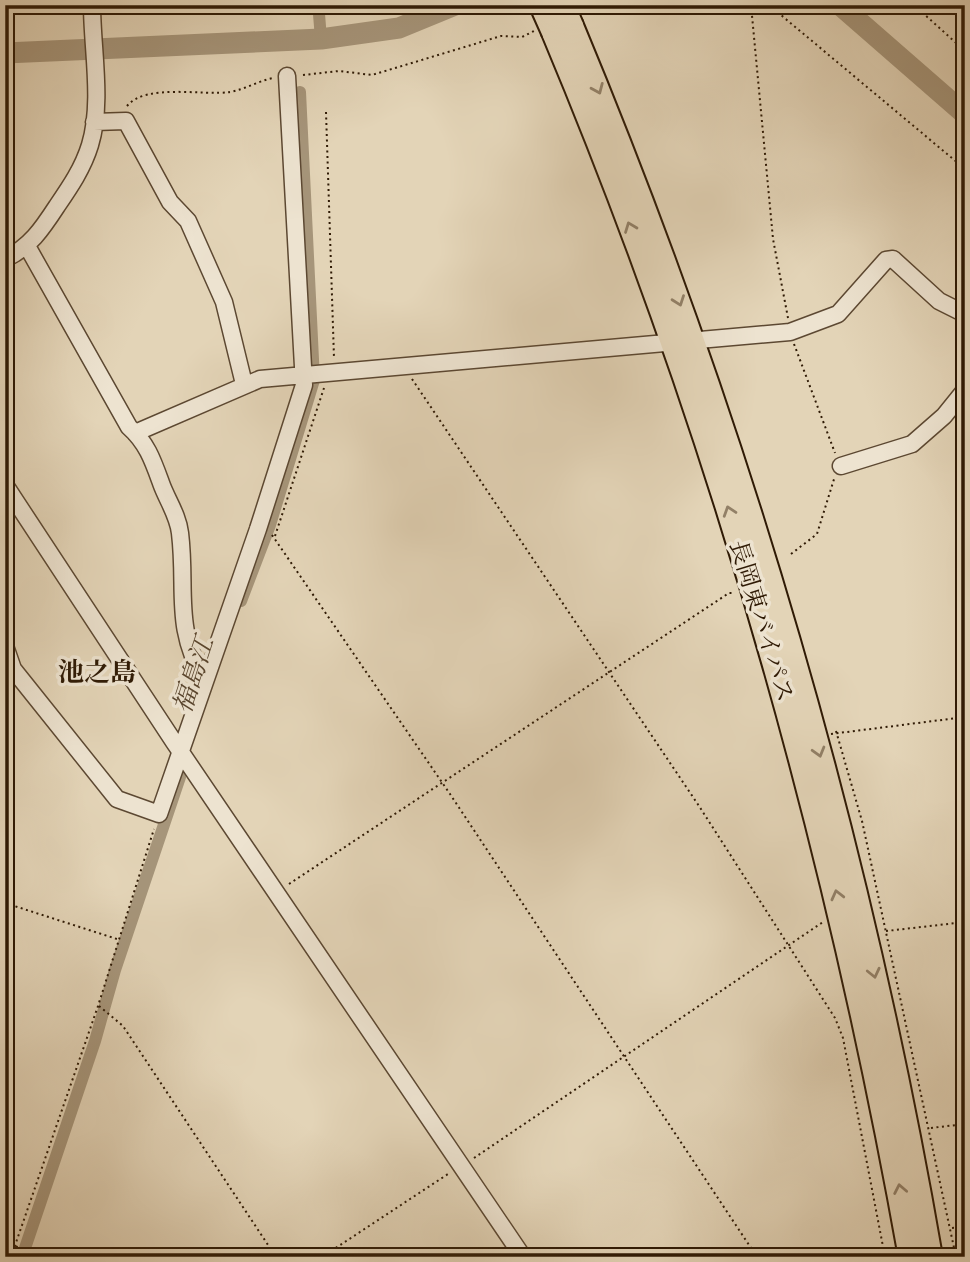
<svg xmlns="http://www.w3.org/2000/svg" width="970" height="1262" font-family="'Libre Bodoni','Noto Serif JP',serif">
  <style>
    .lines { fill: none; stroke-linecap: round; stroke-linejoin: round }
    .canal { stroke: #a6957a; stroke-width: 12 }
    .river { stroke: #a6957a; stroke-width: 21 }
    .minor-casing { stroke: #5c4832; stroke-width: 19 }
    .highway-casing { stroke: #2f1a05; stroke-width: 28 }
    .path { stroke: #2f1a05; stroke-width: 2; stroke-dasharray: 2 3.5; stroke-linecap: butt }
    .minor { stroke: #ede3d0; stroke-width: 16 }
    .highway { stroke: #e3d4b7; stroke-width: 24 }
    .highway-bridge-casing { stroke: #2f1a05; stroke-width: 28; stroke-linecap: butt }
    .highway-bridge { stroke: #e3d4b7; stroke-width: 24 }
    .oneway { stroke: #928067 }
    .labels { text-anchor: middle; stroke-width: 7; stroke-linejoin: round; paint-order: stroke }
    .street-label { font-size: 24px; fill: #2f1a05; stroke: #ede3d0 }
    .neighbourhood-label { font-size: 26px; font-weight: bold; fill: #2f1a05; stroke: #ede3d0 }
    .water-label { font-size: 26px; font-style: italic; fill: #59452e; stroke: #ede3d0 }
  </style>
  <rect width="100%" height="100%" fill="#e3d4b7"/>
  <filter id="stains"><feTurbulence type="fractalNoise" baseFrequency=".00286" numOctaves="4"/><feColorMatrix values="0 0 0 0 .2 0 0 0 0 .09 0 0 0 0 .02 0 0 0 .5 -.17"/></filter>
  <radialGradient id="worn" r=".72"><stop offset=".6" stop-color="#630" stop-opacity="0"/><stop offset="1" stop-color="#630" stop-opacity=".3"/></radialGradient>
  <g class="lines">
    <path class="canal" d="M319,14L321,39
      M241,601L270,525L314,380L300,92
      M22,1257L95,1041L115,970L180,777"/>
    <path class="river" d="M840,5L965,114
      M5,53L321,39L399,28L455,5"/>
    <g class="minor-casing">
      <path id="minor" d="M94,122L126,121L170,202L188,221L224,302L244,384
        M27,246L129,427C147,443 153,461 161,483C167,500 178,515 180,533C187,591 173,626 205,681
        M5,259C30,247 42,229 57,206C70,187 83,168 90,145C103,102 92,49 92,5
        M135,433L260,379L790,332L838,314L886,260L893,259L939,301L965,314
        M841,466L912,444L944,416L965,390
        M5,485L174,742L523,1257
        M5,646L13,669L117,799L159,814L258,529L304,385L287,76"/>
    </g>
    <g class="highway-casing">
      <path id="highway" d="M571,26C736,422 857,834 930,1257
        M554,32C719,425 836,837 911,1257"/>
    </g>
    <path class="path" d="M751,5L773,239L788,318
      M769,5L965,169
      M914,5L965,51
      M5,6L65,5
      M584,10L595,5
      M303,75L339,71L372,75L501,36L522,37L534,31
      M127,106C146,83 203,96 230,92C246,89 258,81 273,78
      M326,112L334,358
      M794,344L835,453
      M412,379L699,806L835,1018L843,1038L885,1257
      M272,535L450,794L757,1257
      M275,536L324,388
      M791,554L817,534L835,476
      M836,731L862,821L956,1257
      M831,734L965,717
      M289,884L729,593H734
      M5,903L117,939
      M886,931L965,922
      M99,1006L123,1026L276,1257
      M931,1128L965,1124
      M474,1158L823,922
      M952,1228L965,1227
      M16,1246L31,1257
      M11,1257L98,1006L154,829
      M322,1257L448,1174"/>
    <use href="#minor" class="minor"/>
    <use href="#highway" class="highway"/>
    <g class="highway-bridge-casing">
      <path id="highway-bridge" d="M542,5L554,32
        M562,5L571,26"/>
    </g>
    <use href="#highway-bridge" class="highway-bridge"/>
  </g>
  <defs><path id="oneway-chevron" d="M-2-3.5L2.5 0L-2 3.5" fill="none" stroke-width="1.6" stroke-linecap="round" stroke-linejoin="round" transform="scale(1.75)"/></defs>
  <g class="oneway">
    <use href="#oneway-chevron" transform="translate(598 89) rotate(67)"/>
    <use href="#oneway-chevron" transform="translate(630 227) rotate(-111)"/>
    <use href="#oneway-chevron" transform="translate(679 301) rotate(70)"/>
    <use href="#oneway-chevron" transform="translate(729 511) rotate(-108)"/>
    <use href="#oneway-chevron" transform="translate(819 752) rotate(74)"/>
    <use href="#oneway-chevron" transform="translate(837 895) rotate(-104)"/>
    <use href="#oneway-chevron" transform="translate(874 973) rotate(77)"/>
    <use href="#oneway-chevron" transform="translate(900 1189) rotate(-101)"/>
  </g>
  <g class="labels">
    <g class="street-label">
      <text transform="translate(762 621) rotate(73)" y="8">長岡東バイパス</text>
    </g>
    <g class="neighbourhood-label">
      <text x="97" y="681">池之島</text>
    </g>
    <g class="water-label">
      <text transform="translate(193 675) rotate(-72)" y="9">福島江</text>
    </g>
  </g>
  <rect width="970" height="1262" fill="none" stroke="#e3d4b7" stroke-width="28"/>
  <rect x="7" y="7" width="956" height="1248" fill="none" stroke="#2f1a05" stroke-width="3.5"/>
  <rect x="14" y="14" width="942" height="1234" fill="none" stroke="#2f1a05" stroke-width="2"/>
  <rect width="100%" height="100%" filter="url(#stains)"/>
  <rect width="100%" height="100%" fill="url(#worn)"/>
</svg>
